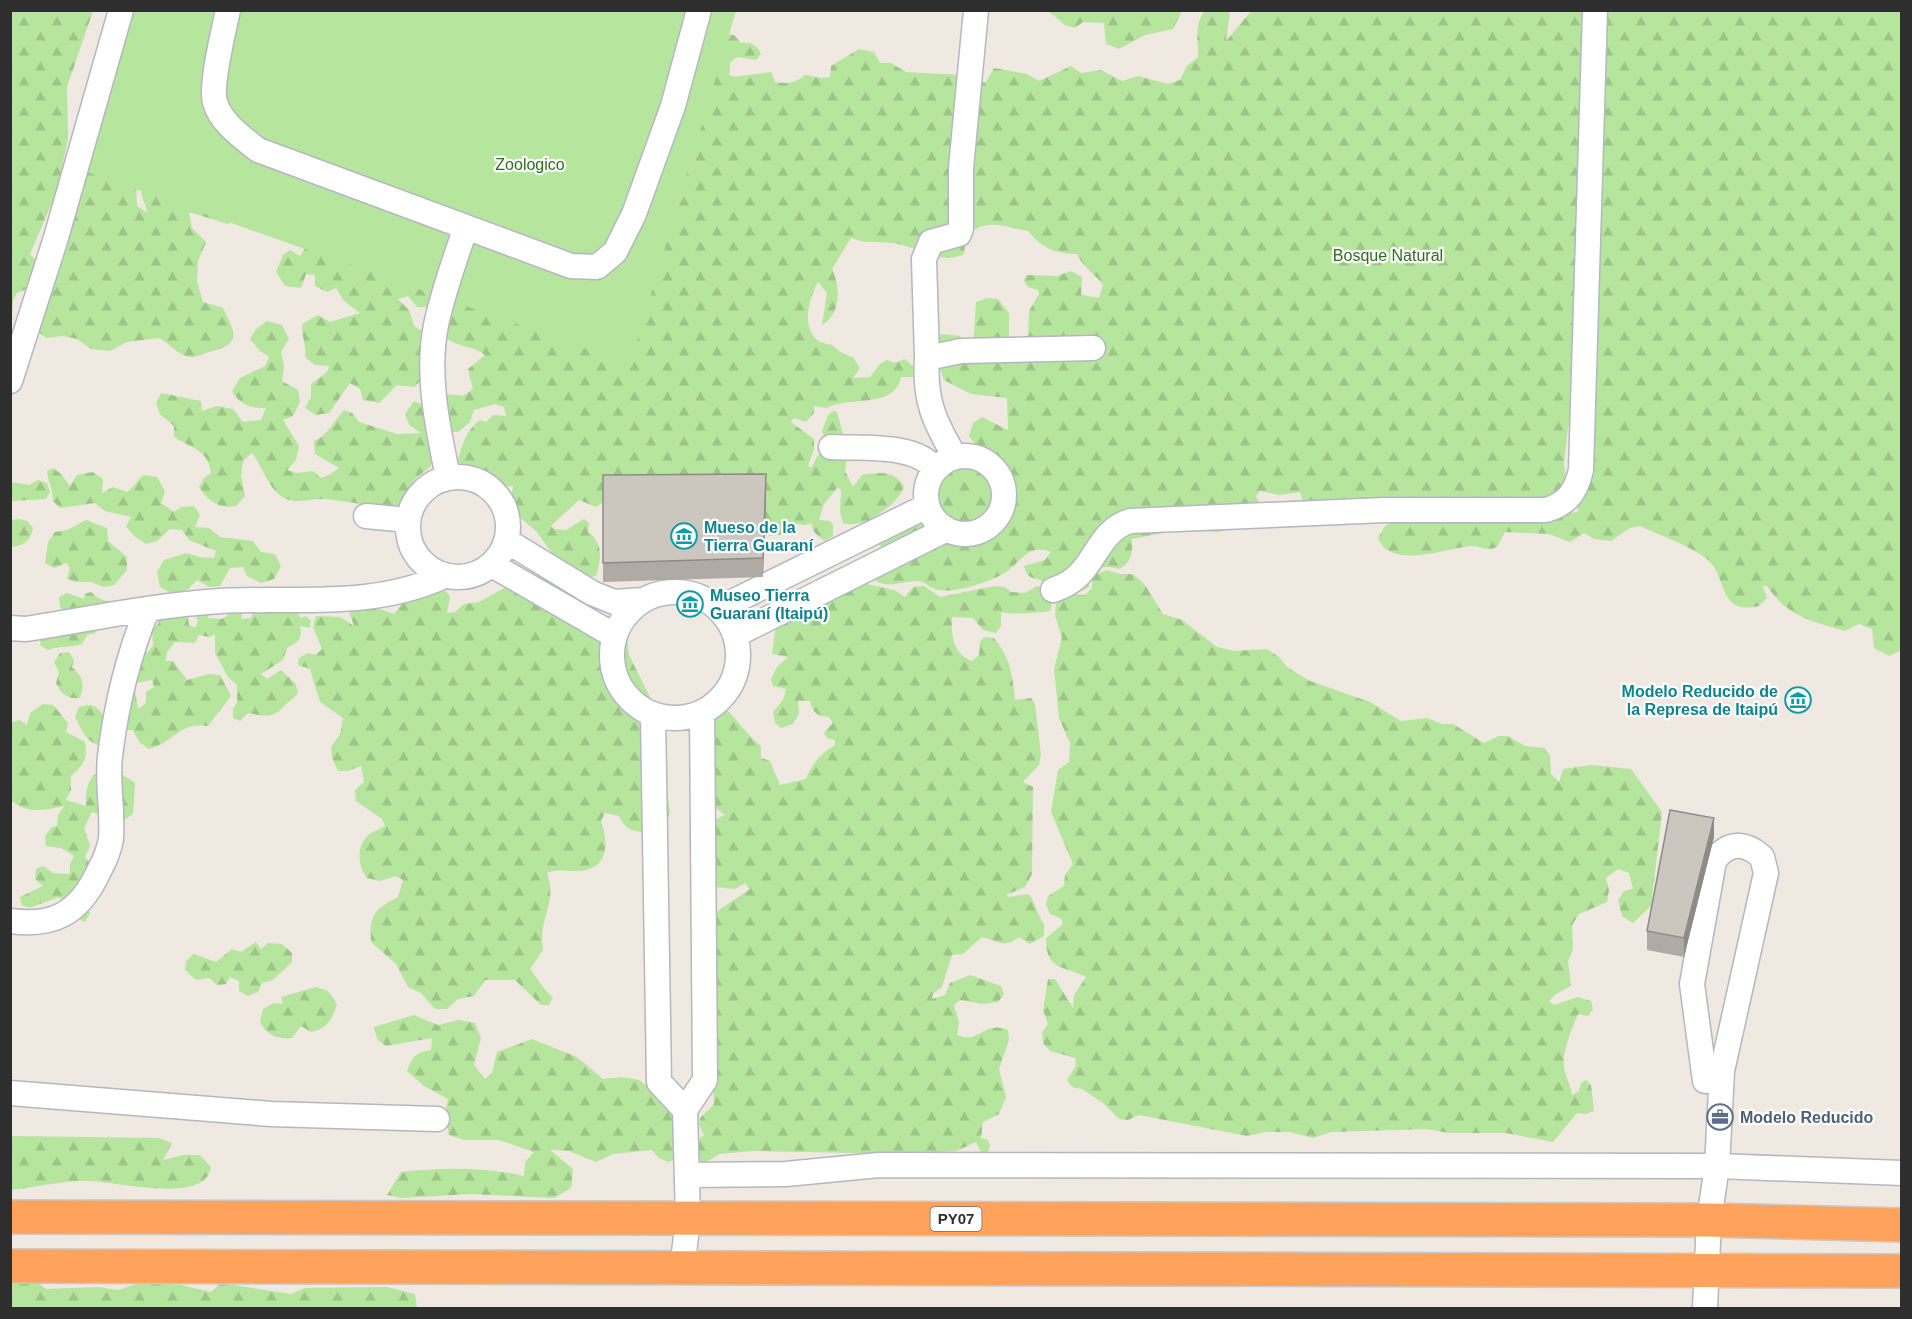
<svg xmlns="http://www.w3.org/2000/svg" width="1912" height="1319" font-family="Arial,sans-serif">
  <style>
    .forest { fill: url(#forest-firs) }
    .park { fill: #b6e59e }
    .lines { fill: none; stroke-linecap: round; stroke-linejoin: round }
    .minor-casing { stroke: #b4b7c1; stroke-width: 27 }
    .highway-casing { stroke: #c9c9c9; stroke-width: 36 }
    .minor { stroke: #fff; stroke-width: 24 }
    .highway { stroke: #ffa35c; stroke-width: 33 }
    .wall { fill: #afaba4 }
    .shaded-wall { fill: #8e8b86 }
    .building { fill: #cbc7bf; stroke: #8e8b86; stroke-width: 1.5 }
    .labels { text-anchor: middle; stroke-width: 4.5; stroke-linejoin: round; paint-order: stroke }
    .shield { fill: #fff; stroke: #6d6d6d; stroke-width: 1.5 }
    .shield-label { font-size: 15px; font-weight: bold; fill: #2e2e2e }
    .park-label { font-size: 16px; fill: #2c6e1b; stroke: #fff }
    .culture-label { font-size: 16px; font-weight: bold; fill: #0d838f; stroke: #fff; text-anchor: start }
    .service-label { font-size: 16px; font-weight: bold; fill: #4e5e75; stroke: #fff; text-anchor: start }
  </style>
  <defs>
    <pattern id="forest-firs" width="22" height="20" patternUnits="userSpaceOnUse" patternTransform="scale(1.5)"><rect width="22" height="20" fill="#b6e59e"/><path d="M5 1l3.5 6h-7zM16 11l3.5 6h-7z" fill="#9dc588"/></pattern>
  </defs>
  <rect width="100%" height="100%" fill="#efe9e1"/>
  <path class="forest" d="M1252,10L1901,11L1902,650L1889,656L1874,648L1872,629L1859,624L1845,631C1812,621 1788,617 1767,586H1763L1767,598L1759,606C1717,616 1728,576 1707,559C1691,546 1659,535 1640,526L1630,528L1611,541L1594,539L1584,533L1570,542L1549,534L1505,532L1497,547C1484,552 1481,545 1470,546C1444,549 1391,570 1378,538L1385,526L1412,512L1542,515L1578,512L1569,448L1576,419L1568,427L1564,464L1567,486L1565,501L1432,497L1417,500L1303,502L1300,492L1279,495L1260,491L1256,496L1260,505L1239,526L1219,532L1183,529L1132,539C1132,554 1133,561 1119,569C1108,566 1100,566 1090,573L1089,587C1074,598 1059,588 1044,582C1033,576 1028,581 1024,566L1045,560L1051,552C1026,542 1021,565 1001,575C985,583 952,595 935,589C929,587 924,581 918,581C898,581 881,593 868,572L883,548L878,544L881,534L929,511C925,490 929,471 944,455L958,454L983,469L982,453L969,436L973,423L982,417L1008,430L1007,398L971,394L944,380L934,351L941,334L960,336L966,347L973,350L976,302L987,298L998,299L1009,313V341L1018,343L1028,337L1029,311L1039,294L1038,290L1028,287L1024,281L1026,275L1057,276L1071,271L1082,277L1081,295L1099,298L1103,285C1093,271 1086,271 1077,254C1055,254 1042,248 1028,231C999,226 986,217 962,239L965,246L964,254C941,266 915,245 892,243C876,241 866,244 851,238L832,269C840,285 842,314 822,325L827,293L818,282C809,297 800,330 820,342C824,344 829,343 833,346C841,352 843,355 853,357L860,368L853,378L870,377L880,364L887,360L894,363L905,359L916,369L915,377H901C896,409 847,396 827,408L814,406V413L806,422L794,418L791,422L814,439V449L808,466L811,468L826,441L822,431L828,415L833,411L837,412L848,453L845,471L853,487L862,475C878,472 894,470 904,486C899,504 862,531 843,523L840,512L841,491L838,487L824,504L819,520L830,521L833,525V536L824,541L814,532L811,523L805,525L788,523L786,525L788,530L786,534L770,536L608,499L596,507L579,500L551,526L554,529L566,530L584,519L589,523L588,532C604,544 601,559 596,576L585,578L554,556L537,532L509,508L513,486L496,488L465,469L458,461C462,445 466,430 480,420L486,422L493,415L506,416L504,407L495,404L474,410L470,422L458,432H451L443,397L450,394L463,396L473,389L468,369L485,355C471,344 454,348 442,334L445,318L453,308L450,292L726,34L734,35L741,43C752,42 756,44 761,54L756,60L737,57L730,63L729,75L734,77L771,72L775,82C788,84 795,83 805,75L822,78L830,77L831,66L859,49L874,52L880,63H891L906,72L961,75L976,83L986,82L994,68L1027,74L1039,81L1071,66L1081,73L1101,70L1122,81L1138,76L1168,84L1180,80L1187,66L1198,57C1198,43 1194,22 1205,11H1230L1226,41Z
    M11,11H93L67,87L68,139L57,191L30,254L40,264L29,288L17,293L13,300L11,331Z
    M1048,11V10L1182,11L1173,29L1145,35L1119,49L1106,44L1104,23L1083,22L1075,28L1065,25Z
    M101,168L136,176L137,206L148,213L141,194L150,175L236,218L228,224L189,212L192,228L206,242L198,261L197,281L203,302L223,308C236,334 242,344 209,352C204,353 196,358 191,357C180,357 169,343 159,338L127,342L110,351L91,349L77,339L63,336L46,338L37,331L79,173Z
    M311,239L444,263L431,307H417L408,296L398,299L409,310L414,326L432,338L425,376L414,387L397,385L379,403L363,400L360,389L350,383L329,413L316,415L305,408L311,397V384L327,372L329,366L315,365L305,357C307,346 301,336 302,324L318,315L330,322L360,313L344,301L336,288L327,292L315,286V275L306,274L301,288L285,286L276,272L283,255L290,250L300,256Z
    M267,321L282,325L289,339L281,352L284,367L282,381L298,390L300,402L293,416L283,420L299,446L296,460L287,470L297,473L313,471L321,478L331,474L339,468L315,454L314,441C328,435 334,421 344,410L352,413L359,422L397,434L421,433L409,425L405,414L414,401L424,405L430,417L425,426L433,436L436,454L431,466L414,480L399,505C372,509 348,500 321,499C309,499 296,504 284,498C269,490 262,466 252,453L243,461L241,476L245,496L236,506C219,509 209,502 199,487L204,478L211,473C208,449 191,448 174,437V426L160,414L156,403L161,393L201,401L202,411L217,406L233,409L243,422L261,420L266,408C250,408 240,405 232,391L240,378L265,366L269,357L260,351L250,339L256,329Z
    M53,468L61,474L70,486L77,475L93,472L103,479L102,493L113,487L128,492L143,475L157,477L165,491L161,503L174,512L181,507L194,506L200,515L195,527L209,528L220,537L253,541L261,552L275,554L281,566L274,579L261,583L247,576L243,567L230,568L220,586L209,587L197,580L188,589L174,595L160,587L157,572L164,560L187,553L200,557L214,558L216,551L189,540L182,530L170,529L157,541L146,544L134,536L126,526L131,517L105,511L95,503L60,508L53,501C53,490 48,481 47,471Z
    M38,480L47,483L50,492L46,499L11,501V482L29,485Z
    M19,519L27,521L33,528C31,541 23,546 11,547V520Z
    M86,520L107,528L108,541L127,557V570L114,585L104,587L91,582H77L67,579L70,568L66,563L54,568L45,563L48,542L55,532L67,530Z
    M1107,570L1119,574H1133L1145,585L1163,614L1182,620L1217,647L1234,651L1267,649L1279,657L1287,667L1310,681L1370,702L1401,721L1427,718L1442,724H1453L1484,743L1499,736H1508L1525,746L1545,748L1550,756L1551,774L1559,782L1563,769L1591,765L1631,769L1662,812L1651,906L1633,923L1622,916L1618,900L1624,891L1633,889L1629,873L1618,869L1606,878L1609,890L1607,902L1579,914L1572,925L1573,949L1568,961L1571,986L1556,994L1549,1001L1554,1005L1578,997L1591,1001L1593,1009L1588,1016L1578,1014C1572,1029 1562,1051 1564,1067C1565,1076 1571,1085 1572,1095L1579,1091L1581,1083L1586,1080L1591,1085L1594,1111L1586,1114L1577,1113L1553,1142L1506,1133H1449L1426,1129L1331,1132L1313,1138L1290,1132H1266L1247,1136L1139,1115L1128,1120L1119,1119L1103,1103L1082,1089L1072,1087L1067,1080L1076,1066L1075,1058L1050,1051L1043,1043L1042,1032L1048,1024L1043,1010L1048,979H1055L1073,1008L1074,995L1086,977C1062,965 1046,971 1046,938L1062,925V919L1050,914L1046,905L1048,896L1064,886L1065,875L1073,864L1051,812L1058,770L1069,762L1070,743L1059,718L1054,669L1062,638L1055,615L1057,594L1085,595L1092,588V576Z
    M862,583L894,590L905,597L913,587L924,586L940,597L995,586L1005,587L1011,592L1025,593L1037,586L1049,590L1053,599L1050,611C1037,613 1014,615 1001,612V626L996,633L983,630L973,618L952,617C951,635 953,654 972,661L979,655L980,641L985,637L994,638C1010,657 1013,676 1015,700L1031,698L1035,704L1041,754L1039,765L1023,782L1033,787L1032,874L1025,887L1006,895L1009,897L1028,894L1031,897L1044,926V936L1030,944L1019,937C1004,949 998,941 982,937L963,954L952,955L942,987L933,994L932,999L945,995L950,983L970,975L1001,986L1004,994L998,1002L982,1004L960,1000L954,1005L959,1022L957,1035C981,1045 982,1020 1008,1030L1009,1040L999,1069L1006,1097L999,1114L983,1122L981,1138L988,1140L990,1146L988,1152H981L976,1142L956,1151L909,1154L753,1151L720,1154L704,1163L694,1162L690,1147L704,1135L699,1125L700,1118L714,1104L713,1088L718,1069L713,1017L714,941L717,930L712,919L719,910L750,889L745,883L735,889L715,887L708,823L725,815L713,806L711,713L718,709H726C738,721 747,735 761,746V758L770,761L780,785L806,779C812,764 821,753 835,745V740L827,738L824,733L833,723L829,717C817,716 813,713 810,701H798L799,714L793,724L781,728L775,723L773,712L783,700L786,689L773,686L771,679L777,667L788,657L772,654L778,608Z
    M508,586L617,625L627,636L629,655L655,707L670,812L665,827C646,833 628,837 619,816L605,813L601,821C610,846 607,872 575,871C564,871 557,869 547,873C558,905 538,915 543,950L530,969C539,980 543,989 553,998L549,1005H541L515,980H485L474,996L458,999L447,1009H435L421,993L408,987L396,964L371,942C369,914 375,909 398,897L403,880L396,876L380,881L367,878C358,866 356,848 367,836C371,832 380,829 385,826L382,819L356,801L355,790L364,782L361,766L348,771H338L332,758L331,747L340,734L343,718L320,702L310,669L298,665L299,658L308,653L316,655L322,649L313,627L316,616L340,617L354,626L348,608L366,604L394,614L406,599L423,598L429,591H446L450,597L447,613L455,612L464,604L479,602Z
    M91,592C103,605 115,601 131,598L141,604L135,619L127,627L110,620L95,633L87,635L82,644C70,648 60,645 48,650L40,645L41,636L69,618L60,607L59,597L67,593L84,599L85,594Z
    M186,604L189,625L195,628L198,621L193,610L210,607L208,618L222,619L227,616V609L243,610L241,619L251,618L255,606L295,609L301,618L305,616L311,620L310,628L300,626C303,639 298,642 287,648L283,660L261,674L267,679L281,670L295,683L298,692C294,700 289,700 284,706C274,719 264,716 248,713L240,721L233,718V709L237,703V685L228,677L215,653V634L209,637L199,635L195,643L175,642L167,652L166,661H173L187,680L209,674L220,675L231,696L208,726C181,721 174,742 149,749L139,742L133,730H122L107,748C88,744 83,734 75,717L79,707C90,704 96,704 102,714L114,710L128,689L135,691L138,709L146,703V692L154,687L152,680L130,684L141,664L143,647L147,653L153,646L152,630L158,624L160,613Z
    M69,652L74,660L72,667C83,677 85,683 80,698C67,699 61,694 56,683L59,672L54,662L60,653Z
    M43,704L53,705L68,723L66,732L85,742C88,758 84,765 71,776V790L66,800L86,806C84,768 106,761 135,783L133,814L123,821L92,812L84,828L90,846L85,857L90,863L87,904L90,913L85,922L75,917L59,897L29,908L22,905L20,897L43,886L35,879L36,869L43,866L53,873L70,874V864L74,856L61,848L46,846L45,836L52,827L57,826L58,815L64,806C44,810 26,815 10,799L11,722L20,720L27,725L30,713Z
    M256,942L261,949L268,943L282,944L292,953V962L273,980L262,983L258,992L248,996L239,991V981L230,977L226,984L217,985L210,978L196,980L185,970L186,961L194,954L216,962L232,949L241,952Z
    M316,987L328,991L337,1004C332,1020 328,1028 311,1032L301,1026L292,1038C276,1039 267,1035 260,1022L263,1009L274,1003L283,1004L281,997Z
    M414,1015L438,1025L459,1020L475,1023L481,1038L474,1065L485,1079L492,1073L497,1052L532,1039L577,1057L603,1079L622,1077L639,1080L653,1091L675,1118L682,1157L668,1162L659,1158L652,1150L613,1154L596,1162L569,1151L550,1150L573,1169L571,1188L554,1198L471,1194L401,1198L387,1195L401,1172C438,1167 488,1167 524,1176L525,1162L534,1152L499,1140H464L449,1135L445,1112L448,1099L424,1086L407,1071C411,1058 417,1051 431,1050L432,1038L386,1046L377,1039L374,1027Z
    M11,1136L159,1138L172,1143L163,1160L183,1155H200L211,1167C210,1171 208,1177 205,1179C185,1199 116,1182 90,1181C64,1180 36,1187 11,1190Z
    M11,1273L33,1279L46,1289L98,1287L118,1290L143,1282L181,1285L211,1292L221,1283L291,1294L305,1288L387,1287L415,1294L417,1308H11Z"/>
  <path class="park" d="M131,11H736L630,364L84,171Z"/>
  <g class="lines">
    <g class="minor-casing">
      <path id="minor" d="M228,10C224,29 210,86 215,102C220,122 243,138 258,150L571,266L597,267L615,252L634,214L673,106L699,10
        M927,358L924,259L931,242L959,234L961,228V168L976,10
        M10,381L55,241L121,10
        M831,447C862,449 915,443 935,469
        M926 495a39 39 0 1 1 78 0a39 39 0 1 1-78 0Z
        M955,457C934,421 924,400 927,358L961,351L1093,348
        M408 527a50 50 0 1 1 100 0a50 50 0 1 1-100 0Z
        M448,477C438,429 426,375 436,325C443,292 455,259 466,227
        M366,516L408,520
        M507,541L592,593L614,602L644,600
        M492,565L615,636
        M1053,590C1098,576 1092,533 1130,521L1385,510H1546C1567,504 1576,492 1581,470L1595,10
        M612 655a63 63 0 1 1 126 0a63 63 0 1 1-126 0Z
        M718,609L927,506
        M10,628L26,629C90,619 155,605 220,601C296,597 373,609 444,576
        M735,635L945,530
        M653,714L659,1082L685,1110
        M10,921C54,927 79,913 98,873C104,862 109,851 111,839C113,812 107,783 110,756C116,707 128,656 147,610
        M1705,1081L1692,984L1714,861C1728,841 1745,842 1762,857L1766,873L1722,1071L1717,1166L1709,1220L1705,1308
        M10,1093L271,1114L437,1119
        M688,1175L786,1174L879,1165L1717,1166L1902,1173
        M682,1270L688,1219L685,1110L705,1080L702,712"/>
    </g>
    <g class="highway-casing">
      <path id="highway" d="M10,1217L1709,1220L1902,1225
        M10,1266L1902,1271"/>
    </g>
    <use href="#minor" class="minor"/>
    <use href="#highway" class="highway"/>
  </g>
  <path class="wall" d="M603,475L766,492L763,577L603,582Z
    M1714,837L1684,957L1647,950V931Z"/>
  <path class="shaded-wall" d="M766,474V492L763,577V558Z
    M1714,818V837L1684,957V938Z"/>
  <path class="building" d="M766,474L763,558L603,563V475Z
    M1670,810L1714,818L1684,938L1647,931Z"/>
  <defs>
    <g id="museum-ring" transform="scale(1.35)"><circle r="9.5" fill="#fff" stroke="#0f9aa8" stroke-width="1.5"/><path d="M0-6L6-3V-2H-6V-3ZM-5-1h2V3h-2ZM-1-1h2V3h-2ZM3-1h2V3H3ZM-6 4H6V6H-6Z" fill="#0f9aa8"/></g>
    <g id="office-ring" transform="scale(1.35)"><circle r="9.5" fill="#fff" stroke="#5c6f8a" stroke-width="1.5"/><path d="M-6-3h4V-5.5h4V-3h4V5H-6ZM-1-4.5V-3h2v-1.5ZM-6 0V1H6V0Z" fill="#5c6f8a"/></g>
  </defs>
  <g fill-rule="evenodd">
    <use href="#museum-ring" x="684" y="536"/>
    <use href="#museum-ring" x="690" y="604"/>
    <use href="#museum-ring" x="1798" y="700"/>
    <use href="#office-ring" x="1720" y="1117"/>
  </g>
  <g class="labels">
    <rect class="shield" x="930.5" y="1207" width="51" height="24" rx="4.5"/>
    <g class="shield-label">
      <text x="956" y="1224">PY07</text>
    </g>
    <g class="park-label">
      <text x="530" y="170">Zoologico</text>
      <text x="1388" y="261">Bosque Natural</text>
    </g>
    <g class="culture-label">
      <text x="704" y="533">Mueso de la<tspan x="704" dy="18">Tierra Guaraní</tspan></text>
      <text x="710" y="601">Museo Tierra<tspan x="710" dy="18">Guaraní (Itaipú)</tspan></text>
      <text x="1778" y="697" text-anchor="end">Modelo Reducido de<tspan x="1778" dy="18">la Represa de Itaipú</tspan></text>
    </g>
    <g class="service-label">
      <text x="1740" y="1123">Modelo Reducido</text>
    </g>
  </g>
  <rect width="1912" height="1319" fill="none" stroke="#2e2e2e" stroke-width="24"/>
</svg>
